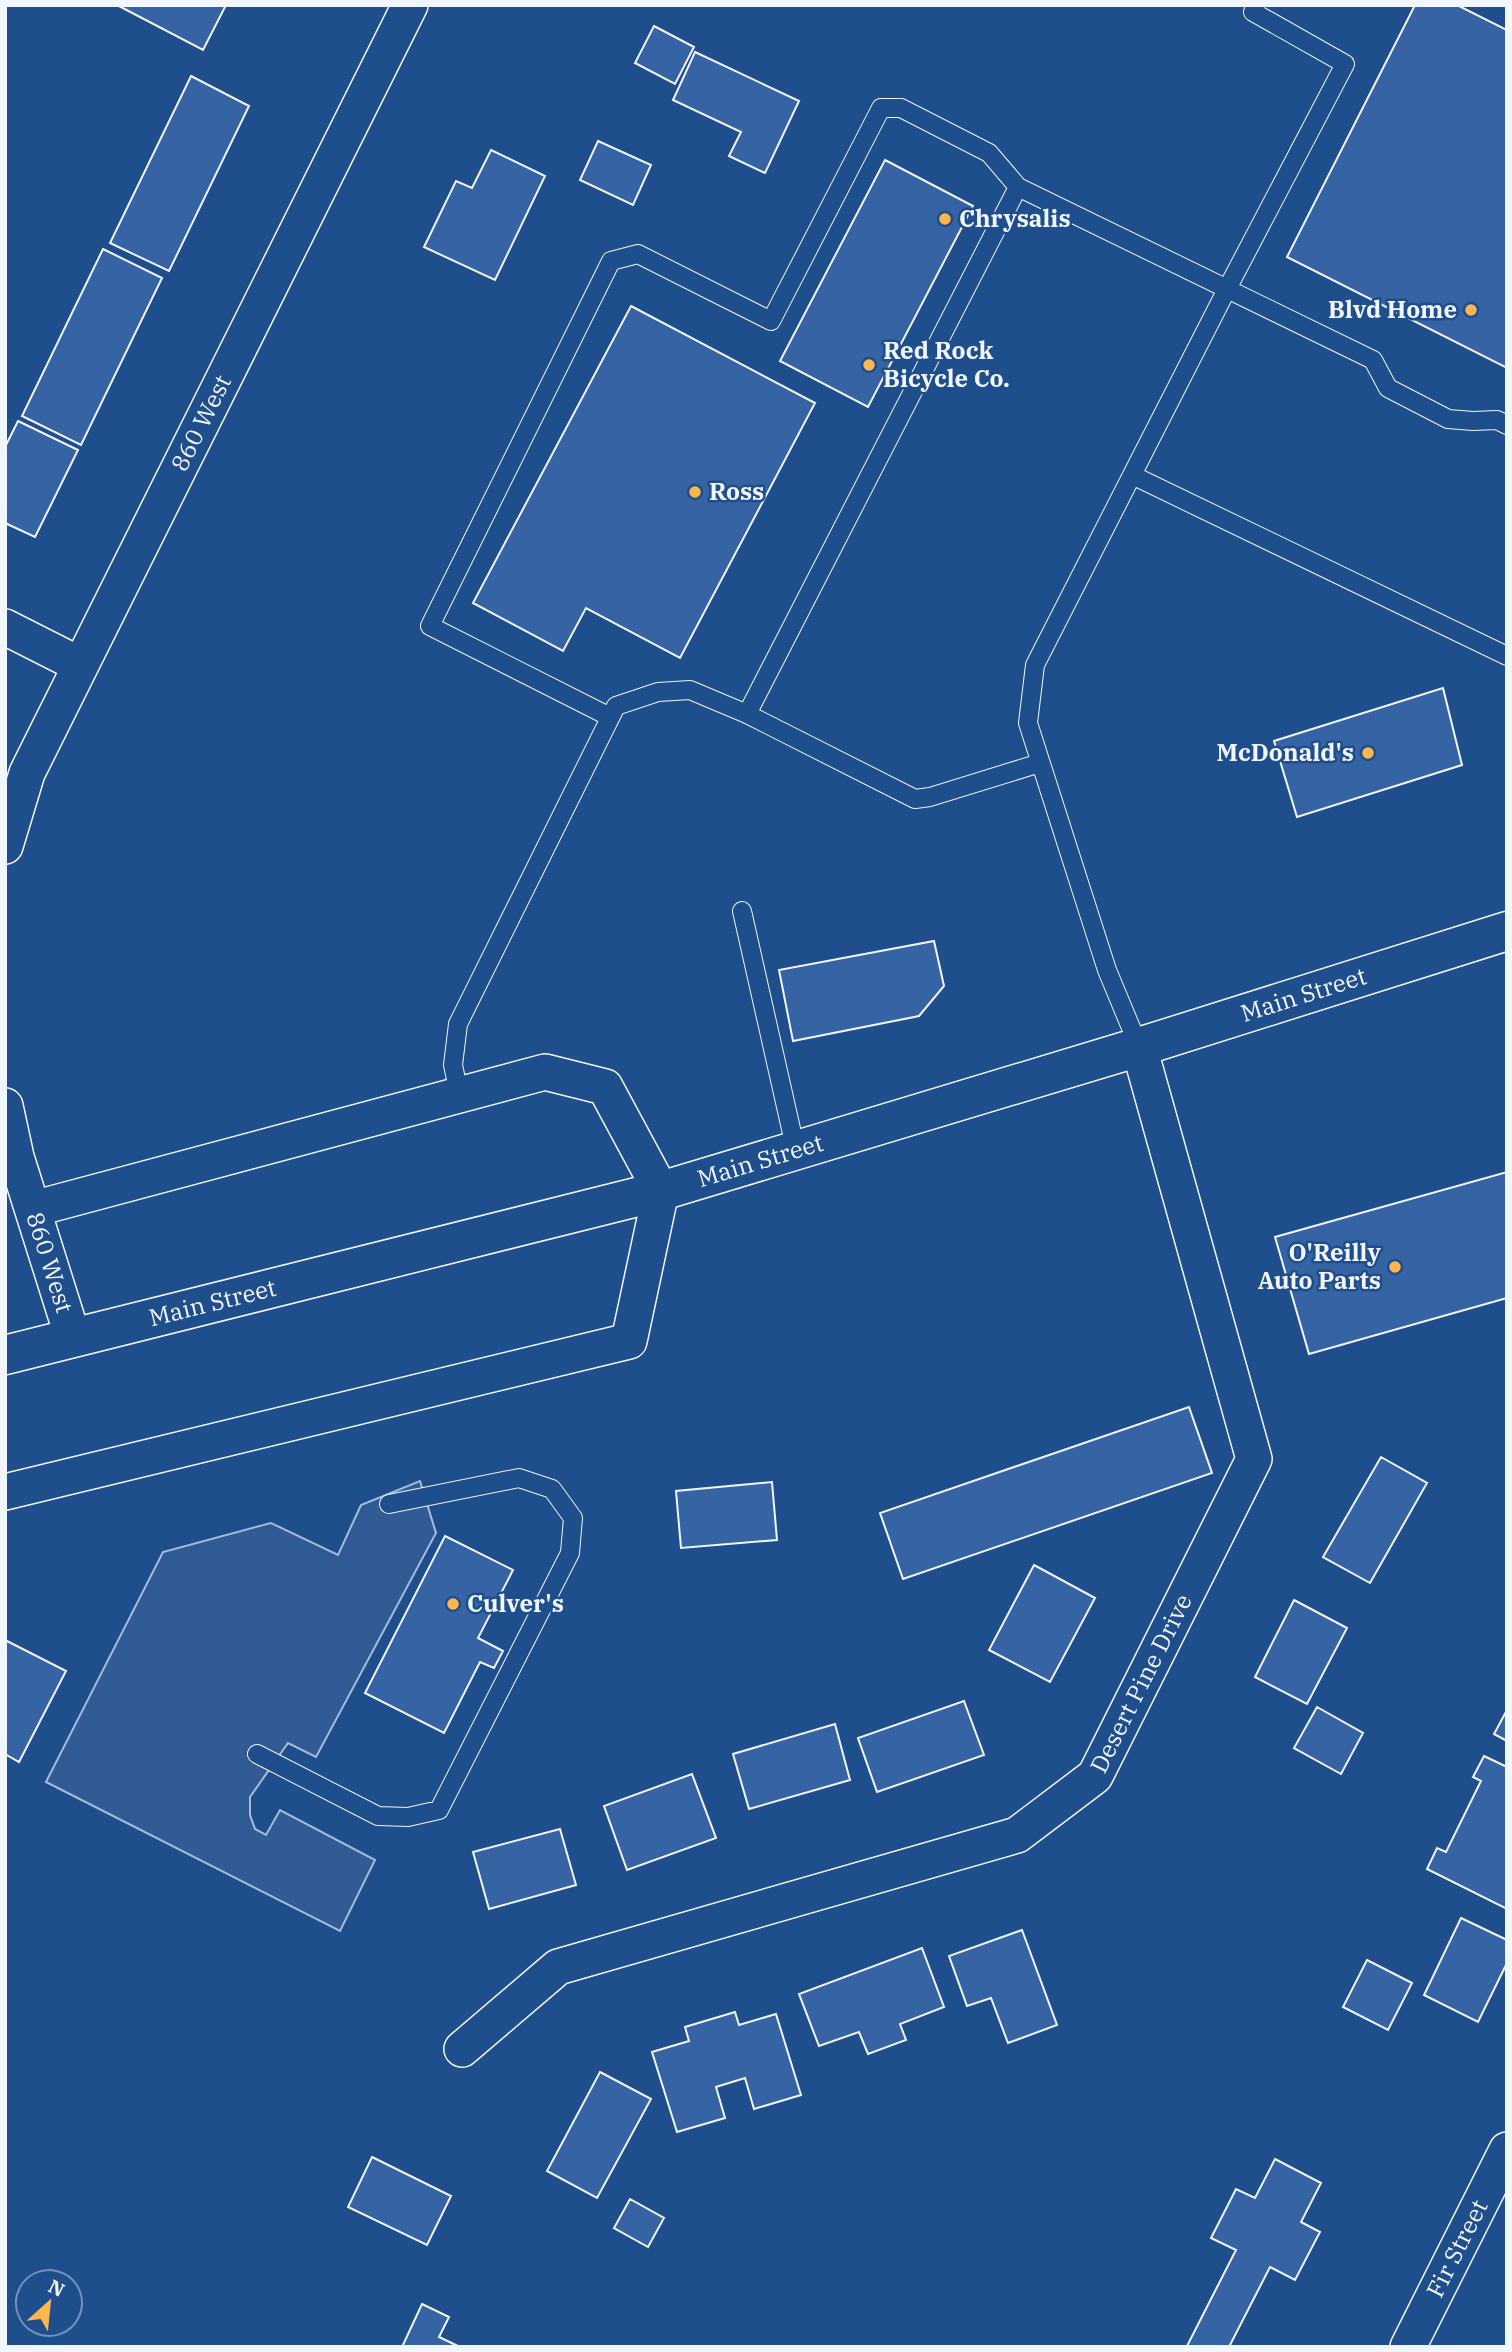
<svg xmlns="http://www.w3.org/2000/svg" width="1512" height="2352" font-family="'IBM Plex Serif',serif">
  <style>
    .parking { fill: #305b95; stroke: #a8bbd7; stroke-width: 2 }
    .building { fill: #3563a3; stroke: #f2f6ff; stroke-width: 2 }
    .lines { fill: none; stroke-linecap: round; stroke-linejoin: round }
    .service-casing { stroke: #f2f6ff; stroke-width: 20 }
    .minor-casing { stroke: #f2f6ff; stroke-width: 38 }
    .primary-casing { stroke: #f2f6ff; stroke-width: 41 }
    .service { stroke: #1f4e8c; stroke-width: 18 }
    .minor { stroke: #1f4e8c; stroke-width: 35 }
    .primary { stroke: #1f4e8c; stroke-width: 38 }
    .poi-dot { fill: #ffb74d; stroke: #1f4e8c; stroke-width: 2.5 }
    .labels { text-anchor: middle; stroke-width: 5; stroke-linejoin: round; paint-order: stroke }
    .poi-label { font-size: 24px; font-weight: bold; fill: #f2f6ff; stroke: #1f4e8c; text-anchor: start }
    .street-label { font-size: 24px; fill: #f2f6ff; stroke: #1f4e8c }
  </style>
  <rect width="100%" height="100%" fill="#1f4e8c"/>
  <path class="parking" d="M420,1481L436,1533L316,1757L288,1743L250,1797V1815L255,1829L266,1835L280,1810L375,1860L340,1931L46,1782L163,1552L271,1523L338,1555L361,1505Z"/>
  <path class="building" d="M117,5H226L203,50Z
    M1415,5H1457L1507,30V368L1287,257Z
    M654,26L694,47L675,84L635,63Z
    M695,52L799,101L765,173L729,156L741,132L673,100Z
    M191,76L249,106L169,271L110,243Z
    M598,141L651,165L633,205L580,180Z
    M491,150L545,176L495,280L424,247L456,181L472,188Z
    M885,160L973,206L868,407L780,361Z
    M103,249L162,278L81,445L22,416Z
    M631,306L815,403L680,658L586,608L563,651L473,603Z
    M18,421L78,450L35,537L5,523V447Z
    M1443,688L1462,765L1297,817L1274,741Z
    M934,941L944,986L919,1016L793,1041L779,970Z
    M1507,1172V1298L1309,1354L1275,1237Z
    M1189,1407L1212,1473L903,1579L880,1513Z
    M1381,1457L1427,1483L1370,1583L1323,1557Z
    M772,1482L777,1540L681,1548L676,1491Z
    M445,1536L513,1570L478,1638L503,1651L494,1668L480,1662L444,1733L365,1693Z
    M1034,1565L1095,1598L1050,1682L989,1650Z
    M1294,1600L1347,1628L1307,1704L1255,1677Z
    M5,1640L66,1671L19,1762L5,1754Z
    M964,1701L984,1755L877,1792L858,1738Z
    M1317,1707L1363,1733L1341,1774L1294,1748Z
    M1507,1710V1741L1494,1734Z
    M835,1724L850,1780L749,1809L733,1754Z
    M1484,1756L1507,1767V1909L1427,1869L1437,1848L1446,1852L1481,1781L1473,1777Z
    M692,1774L716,1838L627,1870L604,1806Z
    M560,1829L576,1885L489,1909L473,1852Z
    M1461,1918L1507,1940V1963L1478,2022L1424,1995Z
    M1022,1930L1057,2025L1008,2043L991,1998L967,2006L949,1956Z
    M922,1948L944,2007L900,2024L906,2040L868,2054L859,2032L819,2046L799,1994Z
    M1367,1960L1412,1983L1388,2030L1343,2007Z
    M735,2012L739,2025L776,2014L801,2095L754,2109L745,2078L716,2087L725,2118L677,2132L652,2052L689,2041L685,2027Z
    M600,2072L651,2099L597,2198L547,2171Z
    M372,2157L451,2196L427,2245L348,2207Z
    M1275,2159L1321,2183L1301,2222L1320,2232L1295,2280L1270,2267L1229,2347H1189L1187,2346L1236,2250L1211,2238L1236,2189L1255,2198Z
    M630,2199L664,2218L648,2247L614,2228Z
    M422,2304L449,2317L439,2337L460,2347H402Z"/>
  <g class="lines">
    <g class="service-casing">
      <path id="service" d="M1132,475L1507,656
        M747,714L915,799L930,797L1040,763
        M610,717L430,626L611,261L638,254L771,321L881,108H901L989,153L1018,187
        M742,911L796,1151
        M1139,1047L1107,970L1028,723L1035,665L1227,289L1345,64L1253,12L1256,5
        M459,1094L453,1065L458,1024L616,706L658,692L690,690L747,714L1018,187L1373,360L1388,388L1448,419L1473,421L1497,420L1507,425
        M257,1754L378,1816L408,1817L439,1810L570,1553L573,1518L552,1489L519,1478L389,1504"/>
    </g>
    <g class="minor-casing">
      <g id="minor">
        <path d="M5,627L80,665"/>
        <path id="s1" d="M5,846L27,773L410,5"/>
        <path id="s2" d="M5,1106L16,1157L73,1338"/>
        <path d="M5,1492L629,1341L661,1191L605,1087L545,1072L33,1209"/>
        <path id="s3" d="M462,2049L558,1967L1017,1835L1095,1776L1254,1459L1139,1047"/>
        <path id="s4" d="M1408,2347L1507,2150"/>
      </g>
    </g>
    <g class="primary-casing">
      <g id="primary">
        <path id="s5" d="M5,1355L661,1191L1139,1047L1507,931"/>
      </g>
    </g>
    <use href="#service" class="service"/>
    <use href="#minor" class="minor"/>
    <use href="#primary" class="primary"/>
  </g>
  <g class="poi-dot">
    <circle cx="945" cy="219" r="7"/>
    <circle cx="1471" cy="310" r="7"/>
    <circle cx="869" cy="365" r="7"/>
    <circle cx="695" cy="492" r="7"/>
    <circle cx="1368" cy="753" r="7"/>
    <circle cx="1395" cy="1267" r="7"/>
    <circle cx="453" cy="1604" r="7"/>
  </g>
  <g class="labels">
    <g class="poi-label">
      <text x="959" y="227">Chrysalis</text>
      <text x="1457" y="318" text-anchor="end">Blvd Home</text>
      <text x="883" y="359">Red Rock<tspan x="883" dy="28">Bicycle Co.</tspan></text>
      <text x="709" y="500">Ross</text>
      <text x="1354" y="761" text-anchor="end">McDonald's</text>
      <text x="1381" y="1261" text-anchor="end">O'Reilly<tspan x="1381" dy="28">Auto Parts</tspan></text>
      <text x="467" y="1612">Culver's</text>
    </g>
    <g class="street-label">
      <text dy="8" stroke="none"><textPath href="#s1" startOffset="467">860 West</textPath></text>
      <text dy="8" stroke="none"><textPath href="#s5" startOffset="1348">Main Street</textPath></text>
      <text dy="8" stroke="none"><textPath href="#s5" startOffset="780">Main Street</textPath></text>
      <text dy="8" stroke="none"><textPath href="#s2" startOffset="163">860 West</textPath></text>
      <text dy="8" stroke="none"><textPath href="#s5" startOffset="214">Main Street</textPath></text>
      <text dy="8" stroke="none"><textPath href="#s3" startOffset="805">Desert Pine Drive</textPath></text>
      <text dy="8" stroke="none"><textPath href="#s4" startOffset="110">Fir Street</textPath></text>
    </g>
  </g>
  <rect width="1512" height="2352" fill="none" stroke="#f2f6ff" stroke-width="14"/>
  <g transform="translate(49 2303) rotate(27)"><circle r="33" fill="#1f4e8c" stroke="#7391ba" stroke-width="2"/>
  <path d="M0-5L12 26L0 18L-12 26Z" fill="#ffb74d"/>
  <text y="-10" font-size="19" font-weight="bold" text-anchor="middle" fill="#f2f6ff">N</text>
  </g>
</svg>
